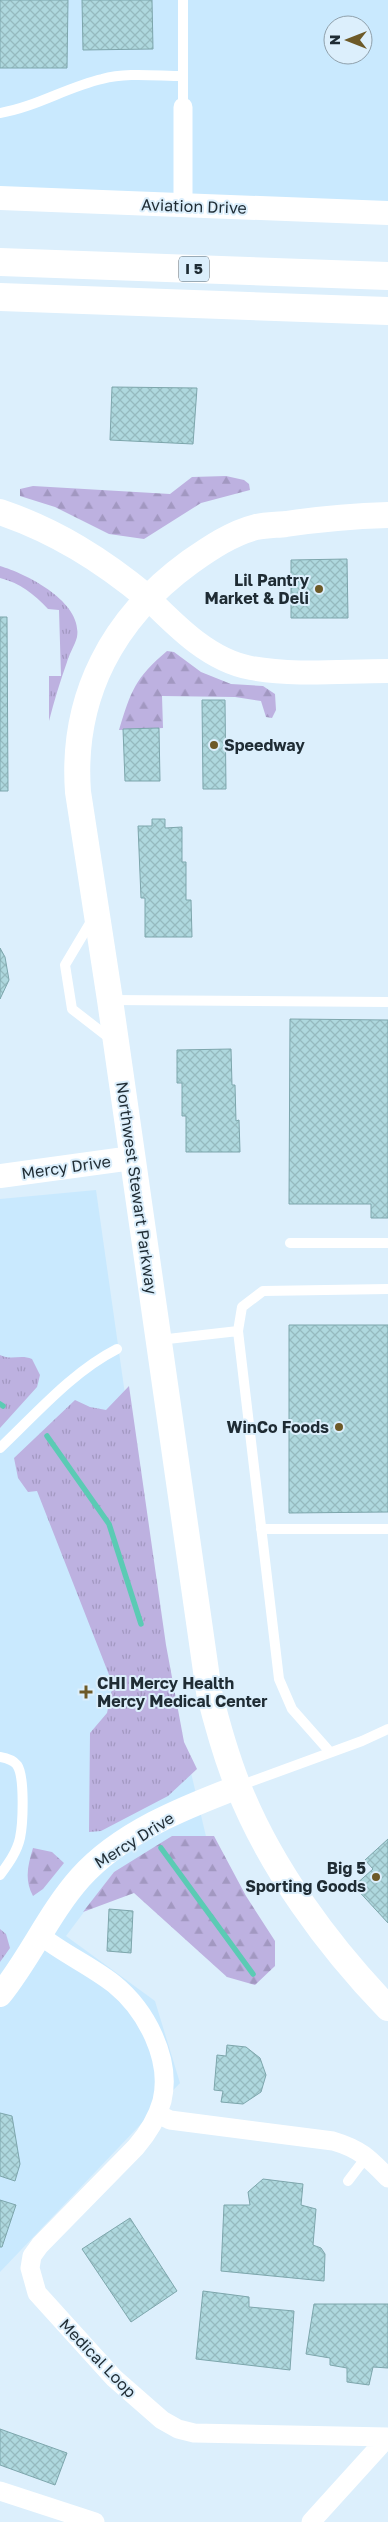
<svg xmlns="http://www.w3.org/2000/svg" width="388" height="2522" font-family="'Golos Text',sans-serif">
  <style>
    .built { fill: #c9e9fe; fill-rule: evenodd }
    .grass { fill: url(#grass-tufts) }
    .forest { fill: url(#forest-firs) }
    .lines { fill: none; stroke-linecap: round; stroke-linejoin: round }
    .stream { stroke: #5bcbb4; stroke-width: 5.5 }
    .building { fill: url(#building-cross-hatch); stroke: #7da6ac }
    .service { stroke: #fff; stroke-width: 10 }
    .minor { stroke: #fff; stroke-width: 19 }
    .tertiary { stroke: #fff; stroke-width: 24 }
    .secondary { stroke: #fff; stroke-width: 26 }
    .motorway { stroke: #fff; stroke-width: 28 }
    .poi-dot { fill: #6d5a28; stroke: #dceffc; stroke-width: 2 }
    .labels { text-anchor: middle; stroke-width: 4; stroke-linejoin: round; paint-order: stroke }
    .shield { fill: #dceffc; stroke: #586670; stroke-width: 1 }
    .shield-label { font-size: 15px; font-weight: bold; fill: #1f2c34 }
    .street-label { font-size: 16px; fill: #1f2c34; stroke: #dceffc }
    .poi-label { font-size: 16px; font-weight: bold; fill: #1f2c34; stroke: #dceffc; text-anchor: end }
  </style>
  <defs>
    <pattern id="grass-tufts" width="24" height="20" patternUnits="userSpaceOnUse" patternTransform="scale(1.25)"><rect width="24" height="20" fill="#bdb1e0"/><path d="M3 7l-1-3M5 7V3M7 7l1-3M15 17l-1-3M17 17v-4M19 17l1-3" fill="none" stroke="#a298c1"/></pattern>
    <pattern id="forest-firs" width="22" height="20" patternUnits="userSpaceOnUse" patternTransform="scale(1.25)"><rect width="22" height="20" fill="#bdb1e0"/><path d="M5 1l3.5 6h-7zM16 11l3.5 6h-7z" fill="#a298c1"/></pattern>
    <pattern id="building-cross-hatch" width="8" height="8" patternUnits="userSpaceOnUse" patternTransform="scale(1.25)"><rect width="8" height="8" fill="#aed8de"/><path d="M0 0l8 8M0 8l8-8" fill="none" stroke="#95babf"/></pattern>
  </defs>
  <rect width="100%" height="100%" fill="#dceffc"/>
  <path class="built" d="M0,0H388V213L0,198ZM333,25H363V55H333Z
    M96,1190L160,1641L208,1845L114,1872L66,1936L155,2001L180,2083L0,2272V1199Z"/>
  <path class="grass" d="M0,566C27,574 83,602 77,637C75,645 69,654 67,662C60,682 54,701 49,721V676H61L59,610L48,609C34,594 20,583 0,578Z
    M0,1355C12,1361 20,1354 32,1359L40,1375L37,1387L0,1428Z
    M129,1386L166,1645L184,1742L197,1769L168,1796L101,1831L89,1832L90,1733L107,1713L113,1685L37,1491L28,1492L18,1478L14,1458L75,1400L90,1407L106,1410Z
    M0,1929L6,1934L10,1948L0,1962Z"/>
  <path class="forest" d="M226,476L244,480L249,484L250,490L201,503L144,539L109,534L55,507L20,496V489L33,486L170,494L192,477Z
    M167,651L174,652L201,672L231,684L263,686L275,694L276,710L272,718L266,717L261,701L235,697L162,696L163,728L119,730C131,691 135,678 167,651Z
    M172,1836H214L246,1896L275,1941V1966L255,1985L227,1977L134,1893L83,1912L114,1872Z
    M33,1848L52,1852L64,1863L43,1889L33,1896C24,1879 28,1865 33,1848Z"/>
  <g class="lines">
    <path class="stream" d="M0,1404L3,1406
      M47,1436L109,1524L141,1624
      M161,1848L253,1974"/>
  </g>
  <path class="building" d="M0,0H68L67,68H0Z
    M82,0H152L153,49L83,50Z
    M112,387L197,388L193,444L110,440Z
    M347,559L348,618H291V560Z
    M0,617H7L8,791H0Z
    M202,700H225L226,789H203Z
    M159,728L160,781H125L123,729Z
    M152,819H165V828L182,827V862H186V900H191L192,937H145V898H141L138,826H152Z
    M0,948L5,957L9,980L0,999Z
    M290,1019L388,1020V1218H371V1204H289Z
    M231,1049L232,1085H235L236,1121L239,1120L240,1152H186V1116H182V1083H177V1050Z
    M289,1325H388V1512L289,1513Z
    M388,1839V1923L354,1886L373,1869L365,1860Z
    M109,1909L133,1911L131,1953L107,1951Z
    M227,2045L246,2047L260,2058L266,2075L261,2092L243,2104L221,2102L223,2091L214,2090L217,2055L226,2056Z
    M0,2113L12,2116L20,2164L15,2181L0,2176Z
    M263,2179L303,2184L301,2205L316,2209L313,2245L321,2248L325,2254L324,2281L221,2271L224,2205H250L248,2192Z
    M0,2200L16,2205L2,2247H0Z
    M130,2218L177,2291L131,2322L82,2249Z
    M203,2291L249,2297V2307L294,2311L290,2370L196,2359Z
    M314,2304H388V2368L373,2367L369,2385L347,2382V2368L330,2365V2358L306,2354Z
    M0,2429L67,2453L55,2485L0,2465Z"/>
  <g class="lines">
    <path class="service" d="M183,0V107
      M0,113C36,107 67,87 102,79C127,72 157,76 183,76
      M93,918L65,965L72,1009L112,1040
      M111,1000L388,1002
      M290,1243H388
      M238,1331L279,1679L292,1709L330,1752
      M159,1340L238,1331L242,1307L263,1291L388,1289
      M0,1448C36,1414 72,1372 117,1349
      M261,1529H388
      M0,1757C6,1758 13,1760 17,1765C25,1776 23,1824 20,1838C17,1852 8,1864 0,1875
      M239,1786L362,1741L388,1729
      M348,2181L367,2156"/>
    <path class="minor" d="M183,107V205
      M41,1936C64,1954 91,1966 114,1984C146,2010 172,2059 162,2101C157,2119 148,2133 136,2147L40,2245L32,2256L30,2268L37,2293L114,2378L162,2420L178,2429L194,2433L388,2437
      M158,2114L170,2120L333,2141C360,2149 369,2158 388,2178
      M0,2491L95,2522
      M311,2522L388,2437"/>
    <path class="tertiary" d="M0,198L388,213
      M148,598C176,626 210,661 251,668C295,676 343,671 388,671
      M0,1176L132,1158
      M0,1995C30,1958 49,1913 80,1878C120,1833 183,1808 238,1787"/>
    <path class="secondary" d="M0,512C56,531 102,560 148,598
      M388,515C354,516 320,519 286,524C277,525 266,525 256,527C232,533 210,548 190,562C113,618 71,696 78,792L110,1000L209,1692C217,1724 226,1756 238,1786C270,1867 328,1946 388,2008"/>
    <path class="motorway" d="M0,262L388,276
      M0,297L388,311"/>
  </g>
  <g class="poi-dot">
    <circle cx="319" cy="589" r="5"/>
    <circle cx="214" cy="745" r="5"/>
    <circle cx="339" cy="1427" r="5"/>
    <path d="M83.5 1684.5h5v5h5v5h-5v5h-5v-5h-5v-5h5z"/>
    <circle cx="376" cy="1877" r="5"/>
  </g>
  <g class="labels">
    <rect class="shield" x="179" y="256.5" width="30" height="25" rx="4"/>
    <g class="shield-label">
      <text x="194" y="274">I 5</text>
    </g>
    <g class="street-label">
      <text transform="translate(194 206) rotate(2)" y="6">Aviation Drive</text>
      <text transform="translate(66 1167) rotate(-8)" y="6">Mercy Drive</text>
      <text transform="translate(137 1188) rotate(82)" y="6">Northwest Stewart Parkway</text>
      <text transform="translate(134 1840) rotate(-32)" y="6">Mercy Drive</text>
      <text transform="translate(98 2358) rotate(46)" y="6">Medical Loop</text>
    </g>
    <g class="poi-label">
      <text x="309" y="586">Lil Pantry<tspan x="309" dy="18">Market &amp; Deli</tspan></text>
      <text x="224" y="751" text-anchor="start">Speedway</text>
      <text x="329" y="1433">WinCo Foods</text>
      <text x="97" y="1689" text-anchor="start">CHI Mercy Health<tspan x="97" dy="18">Mercy Medical Center</tspan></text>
      <text x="366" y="1874">Big 5<tspan x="366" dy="18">Sporting Goods</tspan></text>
    </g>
  </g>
  <g transform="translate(348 40) rotate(270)"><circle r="24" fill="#dceffc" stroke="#90a1ac"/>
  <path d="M0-4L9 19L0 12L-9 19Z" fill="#6d5a28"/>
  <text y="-8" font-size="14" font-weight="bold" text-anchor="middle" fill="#1f2c34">N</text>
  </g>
</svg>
